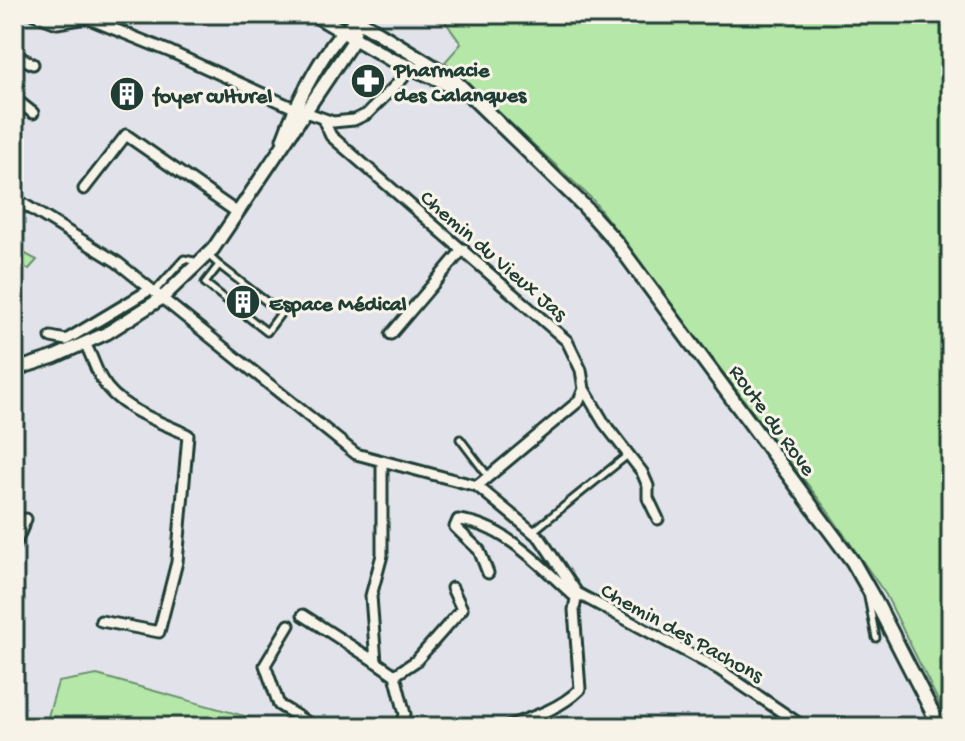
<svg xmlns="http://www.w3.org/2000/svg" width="965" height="741" font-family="'Gochi Hand',sans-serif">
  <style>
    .green { fill: #b4e7a8; stroke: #6a926e; stroke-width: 2 }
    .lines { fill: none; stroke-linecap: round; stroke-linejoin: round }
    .service-casing { stroke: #1f3d34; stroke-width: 11 }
    .minor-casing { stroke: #1f3d34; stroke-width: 15 }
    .tertiary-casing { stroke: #1f3d34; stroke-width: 17 }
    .secondary-casing { stroke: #1f3d34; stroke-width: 18 }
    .service { stroke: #f7f3e8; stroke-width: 5 }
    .minor { stroke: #f7f3e8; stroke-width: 9 }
    .tertiary { stroke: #f7f3e8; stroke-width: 11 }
    .secondary { stroke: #f7f3e8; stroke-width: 12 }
    .labels { text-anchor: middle; stroke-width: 6; stroke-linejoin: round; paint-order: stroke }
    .poi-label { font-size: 22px; font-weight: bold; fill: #1f3d34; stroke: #f7f3e8; text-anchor: start }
    .street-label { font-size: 22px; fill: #1f3d34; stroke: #f7f3e8 }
  </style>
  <rect width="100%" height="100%" fill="#e2e3ea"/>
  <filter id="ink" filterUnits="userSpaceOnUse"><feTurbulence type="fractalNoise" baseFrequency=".0125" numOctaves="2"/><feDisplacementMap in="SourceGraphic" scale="16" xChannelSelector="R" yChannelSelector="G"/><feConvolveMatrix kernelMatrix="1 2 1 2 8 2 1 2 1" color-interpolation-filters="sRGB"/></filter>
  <g filter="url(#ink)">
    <path class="green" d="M440,14H951V727L886,595L827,510L592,199L445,62L461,44Z
      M14,248L37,260L29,269L14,265Z
      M97,675L280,726L286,727H45L58,682Z"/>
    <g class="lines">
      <g class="service-casing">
        <path id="service" d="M208,255L219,265L205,283L267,332L281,313L219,265
          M155,291L184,259L199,262
          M460,439L488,476
          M532,532L629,454
          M868,597L876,638"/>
      </g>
      <g class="minor-casing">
        <path id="minor" d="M33,14L57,23L87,18L171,52L294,108L333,122L354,120L367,114L403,78V65
          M14,54L33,64
          M14,98L33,113
          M323,119L331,136L567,341L581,370L584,389L604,423L642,472L648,486V498L658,519
          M84,189L126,135L238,213
          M14,198L117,262L356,454L477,486L540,538L577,593L720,670L804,727
          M391,334L463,249
          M51,337L66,340L151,289
          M85,344C92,355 95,369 102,380C119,409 159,421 188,435L177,562L159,632L101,621
          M382,462V555L371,596L376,662L395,675L405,714L402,727
          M477,486L579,401L584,389
          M14,547L26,519
          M488,573L479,550L455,527L458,520C503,524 541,566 573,595
          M303,615L376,662
          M289,625L265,665L279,705L315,727
          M395,675L416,661L462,609L452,588
          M505,727C531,718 560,709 580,689L574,610L577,593"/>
      </g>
      <g class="tertiary-casing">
        <path id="tertiary" d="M283,139C294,108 328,36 358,20
          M14,370L54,357L107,333L162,298L213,249L351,44L358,20"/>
      </g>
      <g class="secondary-casing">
        <path id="secondary" d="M313,14L390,59L438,79L454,89
          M348,14L452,78L583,205L616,242L853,562L878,606L940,727"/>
      </g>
      <use href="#service" class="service"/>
      <use href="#minor" class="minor"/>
      <use href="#tertiary" class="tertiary"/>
      <use href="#secondary" class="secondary"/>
    </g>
  </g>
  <defs>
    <g id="pharmacy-disc" transform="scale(1.8)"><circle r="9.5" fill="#1f3d34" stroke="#f7f3e8"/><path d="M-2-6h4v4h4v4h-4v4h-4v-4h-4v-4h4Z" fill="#fff"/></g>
    <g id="building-disc" transform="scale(1.8)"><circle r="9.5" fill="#1f3d34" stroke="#f7f3e8"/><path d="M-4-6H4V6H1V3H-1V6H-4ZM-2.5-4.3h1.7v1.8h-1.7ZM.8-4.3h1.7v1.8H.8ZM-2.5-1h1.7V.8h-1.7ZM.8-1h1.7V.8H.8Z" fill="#fff"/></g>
  </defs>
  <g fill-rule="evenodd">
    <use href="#pharmacy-disc" x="368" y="81"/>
    <use href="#building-disc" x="127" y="94"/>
    <use href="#building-disc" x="243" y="302"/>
  </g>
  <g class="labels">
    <g class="poi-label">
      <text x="394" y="76">Pharmacie<tspan x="394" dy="25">des Calanques</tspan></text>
      <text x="153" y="102">foyer culturel</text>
      <text x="269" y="310">Espace Médical</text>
    </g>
    <g class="street-label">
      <text transform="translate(495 254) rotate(41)" y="8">Chemin du Vieux Jas</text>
      <text transform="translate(774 419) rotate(54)" y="8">Route du Rove</text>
      <text transform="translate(683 631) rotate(29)" y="8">Chemin des Pachons</text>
    </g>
  </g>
  <rect width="965" height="741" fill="none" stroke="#f7f3e8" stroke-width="48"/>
  <rect x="24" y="24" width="917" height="693" fill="none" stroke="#1f3d34" stroke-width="3" filter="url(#ink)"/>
</svg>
